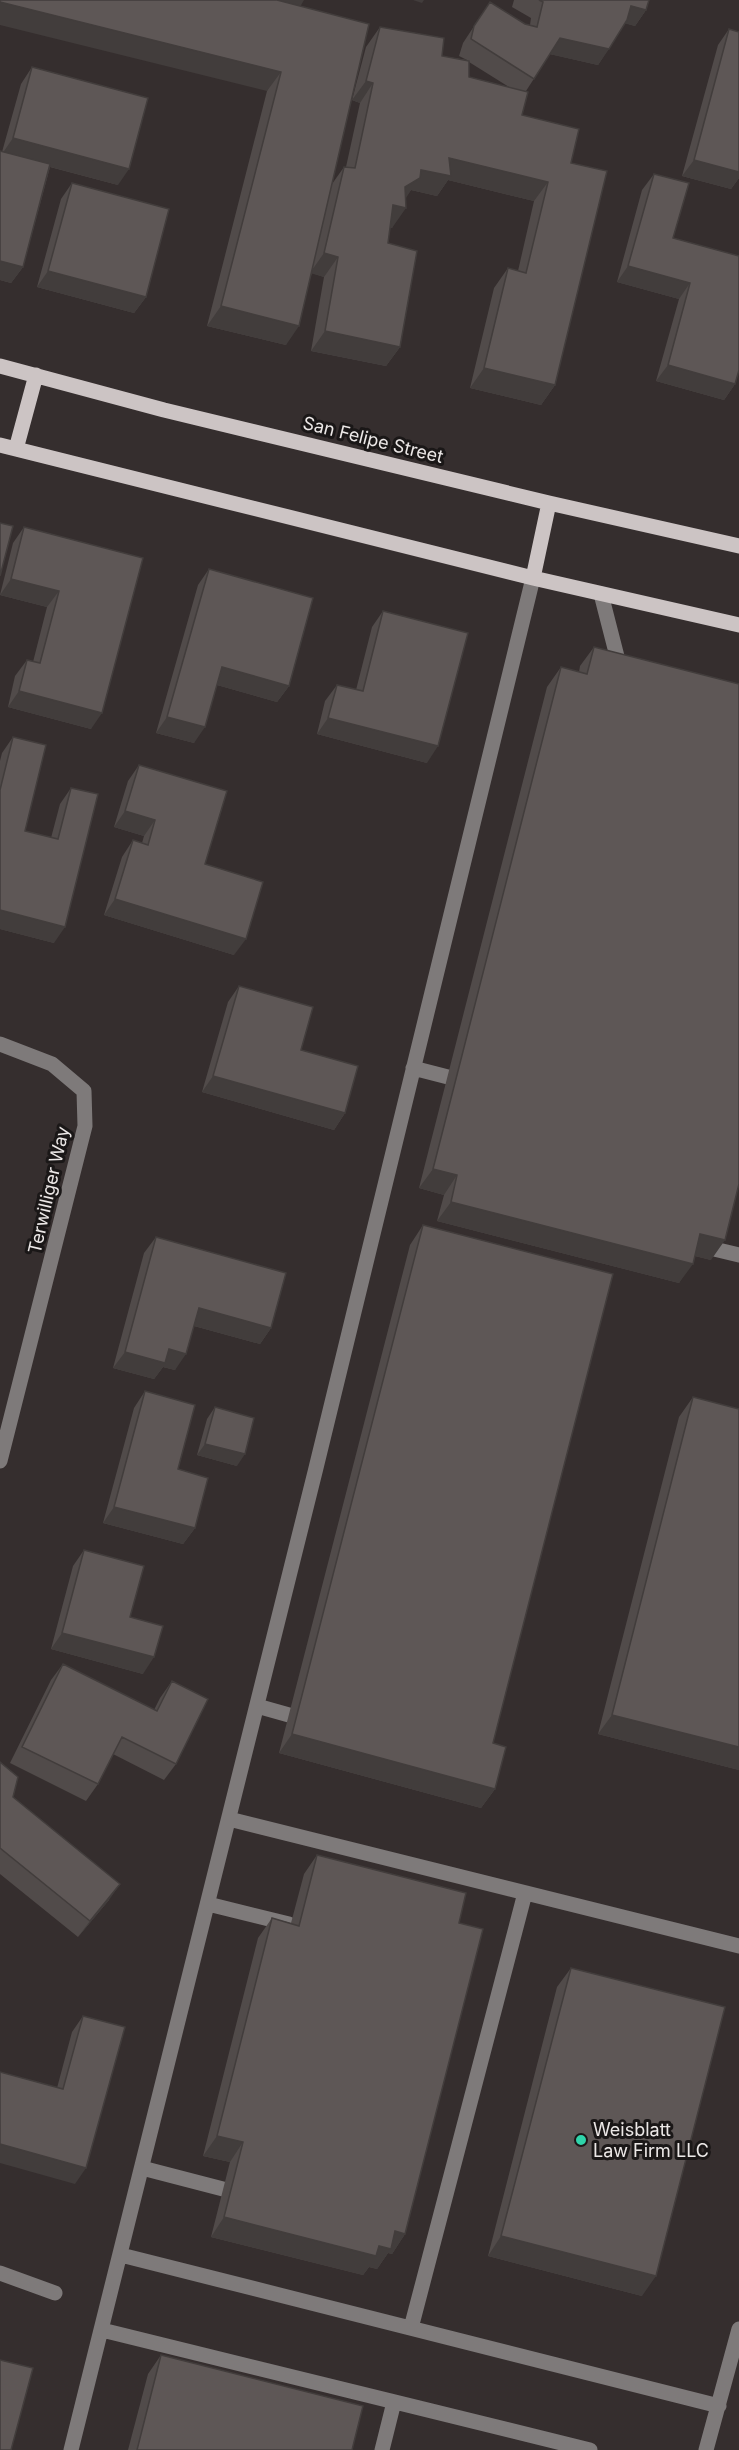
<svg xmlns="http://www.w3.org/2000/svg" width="739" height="2450" font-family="Inter,sans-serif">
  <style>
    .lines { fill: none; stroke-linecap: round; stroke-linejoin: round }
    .minor { stroke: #7e7a7a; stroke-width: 15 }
    .major { stroke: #ccc4c4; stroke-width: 15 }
    .wall { fill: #514b4a; fill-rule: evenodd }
    .shaded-wall { fill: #423d3c }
    .building { fill: #5e5756; stroke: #423d3c; stroke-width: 1.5 }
    .poi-dot { fill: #2fd4aa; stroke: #1a1717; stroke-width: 2 }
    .labels { text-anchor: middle; stroke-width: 6; stroke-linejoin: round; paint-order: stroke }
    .street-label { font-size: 18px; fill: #ece8e7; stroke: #1a1717 }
    .poi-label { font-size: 18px; fill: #ece8e7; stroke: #1a1717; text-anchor: start }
  </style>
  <rect width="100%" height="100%" fill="#352e2e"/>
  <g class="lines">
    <path class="minor" d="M601,594L621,672
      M0,1044L52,1064L84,1091L85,1126L0,1461
      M413,1068L448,1077
      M714,1249L739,1255
      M257,1706L289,1715
      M229,1819L739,1946
      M208,1904L289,1924
      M142,2168L223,2189
      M121,2255L719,2406
      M0,2273L55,2293
      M411,2328L525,1893
      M102,2330L590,2450
      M71,2450L315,1472L533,578
      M382,2450L394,2402
      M706,2450L739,2329"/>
    <path class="major" d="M0,366L164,410L549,503L739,546
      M0,445L533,578L739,625
      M16,449L36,375
      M533,578L549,503"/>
  </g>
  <path class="wall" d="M514,0H649L646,10L635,26L625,23L598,65L550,54L526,91L522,115L571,163L555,385L541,405L470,388L494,288L508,268L518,271L534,201L448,180L437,196L411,190L405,198L392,228L390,227L388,243L400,347L386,366L311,351L324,277L312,273L286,345L207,326L267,91L300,6L332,184L344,167H346L360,103L352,100L366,47L380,27L442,56L467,60L459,56L463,43L490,2L525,24L530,25L531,18L512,7ZM469,62L509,87L469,77Z
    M729,29L739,32V178L731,189L682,176L718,45Z
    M32,67L118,185L50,167L23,267L11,283L0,280V151L2,152L21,84Z
    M654,174L673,238L735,384L724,400L656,381L679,299L617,282L642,190Z
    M72,183L146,297L134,313L37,287L61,199Z
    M24,527L143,558L91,729L8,707L15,676L27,660L33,662L47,607L0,595L13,543Z
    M209,569L289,686L277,702L217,685L194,743L156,733L198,585Z
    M383,611L427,763L317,734L325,701L337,685L356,690L372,627Z
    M594,647L711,1260L695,1256L679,1283L437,1221L444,1195L419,1188L547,687L561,667L579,672L580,666Z
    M13,737L25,831L51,838L60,804L71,788L54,943L0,929V761L2,753Z
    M139,765L205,864L234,955L104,915L122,857L133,840L142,843L144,836L114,827L128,781Z
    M239,986L301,1050L345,1113L334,1130L202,1092L228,1002Z
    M423,1225L493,1743L495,1789L481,1808L279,1753L410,1245Z
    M156,1237L271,1328L260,1344L194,1326L175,1370L163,1367L154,1379L113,1368L144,1253Z
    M145,1391L178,1469L195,1528L183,1544L103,1523L134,1408Z
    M693,1397L739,1770L598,1734L679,1417Z
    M215,1407L237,1466L197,1455L207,1419Z
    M84,1550L130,1617L143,1674L51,1649L73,1566Z
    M63,1664L154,1710L160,1698L172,1681L176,1764L164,1780L113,1754L98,1784L86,1801L10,1763L51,1680Z
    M0,1762L13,1797L109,1900L78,1937L0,1874Z
    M317,1855L459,1923L405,2234L392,2254L388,2253L377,2269L369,2267L363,2275L211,2237L230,2162L203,2156L258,1938L272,1918L291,1923L304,1874Z
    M571,1968L642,2296L488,2256L557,1987Z
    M83,2016L75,2184L57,2088L72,2032Z
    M161,2355L352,2450H128L148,2374Z"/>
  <path class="shaded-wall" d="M278,0H304L300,7Z
    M413,0H424L422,3Z
    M0,2L281,72L267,91L0,25Z
    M631,6L646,10L635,26L619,22Z
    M560,38L609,49L598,65L549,54Z
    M366,81L373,83L360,103L352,100Z
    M13,138L129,169L118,185L2,154Z
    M449,158L548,182L534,201L448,180L437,196L411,190L406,198L393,205L406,208L392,228L379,225L405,187L421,170Z
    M694,160L739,172V178L731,189L682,176Z
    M324,253L338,257L324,277L310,273Z
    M0,261L23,267L11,283L0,280Z
    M628,266L690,283L679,299L617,282Z
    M48,271L146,297L134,313L37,287Z
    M221,306L299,326L286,345L207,326Z
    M325,331L400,347L386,366L311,351Z
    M668,365L735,384L724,400L656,381Z
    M484,368L555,385L541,405L470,388Z
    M11,579L59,591L47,607L0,595Z
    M222,667L289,686L277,702L210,683Z
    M19,691L102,713L91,729L8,707Z
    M167,717L205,727L194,743L156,733Z
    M328,718L438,746L427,763L317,734Z
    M125,811L155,820L144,836L114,827Z
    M115,899L246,939L234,955L104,915Z
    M0,910L65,927L54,943L0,929Z
    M213,1076L345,1113L334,1130L202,1092Z
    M433,1169L457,1175L444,1195L419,1188Z
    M451,1202L693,1264L679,1283L437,1221Z
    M700,1234L725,1240L711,1260L687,1254Z
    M199,1308L271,1328L260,1344L187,1324Z
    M169,1349L186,1354L175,1370L163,1367L154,1379L113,1368L125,1352Z
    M205,1444L245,1454L237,1466L197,1455Z
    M114,1507L195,1528L183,1544L103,1523Z
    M62,1633L154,1657L143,1674L51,1649Z
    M612,1715L739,1747V1770L598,1734Z
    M292,1734L495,1789L481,1808L279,1753Z
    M120,1884L109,1900L78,1937L90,1921Z
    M217,2136L243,2142L230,2162L203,2156Z
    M0,2144L86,2168L75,2184L0,2163Z
    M224,2217L379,2246L395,2231L405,2234L392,2254L388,2253L377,2269L369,2267L363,2275L211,2237Z
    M501,2236L656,2276L642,2296L488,2256Z"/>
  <path class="building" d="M0,0H277L369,24L299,326L221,306L281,72L0,2Z
    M539,0H649L646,10L631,6L627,20L609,49L560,38L534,79L471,39L474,26L490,2L525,24L537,27L543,2Z
    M380,27L444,38L442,56L469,61V77L528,92L522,115L579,129L571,163L607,171L555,385L484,368L508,268L526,273L548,182L449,158L451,176L421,170L420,178L405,187L406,208L393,205L388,243L417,251L400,347L325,331L338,257L324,253L344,167L355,168L373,83L366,81Z
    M729,29L739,32V172L694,160Z
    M32,67L148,98L129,169L13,138Z
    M0,151L50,164L23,267L0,261Z
    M654,174L689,183L673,238L739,256V370L735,384L668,365L690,283L628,266Z
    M72,183L169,209L146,297L48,271Z
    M0,523L13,526L0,576Z
    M24,527L143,558L102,713L19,691L27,660L40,663L59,591L11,579Z
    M209,569L313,598L289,686L222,667L205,727L167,717Z
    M383,611L468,633L438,746L328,718L337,685L363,691Z
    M594,647L739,684V1184L725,1240L700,1234L693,1264L451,1202L457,1175L433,1169L561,667L587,674Z
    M13,737L46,745L25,831L58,839L71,788L98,794L65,927L0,910V790Z
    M139,765L227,791L205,864L263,882L246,939L115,899L133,840L148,845L155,820L125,811Z
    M239,986L313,1007L301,1050L358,1066L345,1113L213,1076Z
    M423,1225L613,1274L493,1743L506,1747L495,1789L292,1734Z
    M156,1237L286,1273L271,1328L199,1308L186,1354L169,1349L165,1363L125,1352Z
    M145,1391L195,1405L178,1469L208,1478L195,1528L114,1507Z
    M693,1397L739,1409V1747L612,1715Z
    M215,1407L254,1418L245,1454L205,1444Z
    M84,1550L144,1566L130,1617L163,1626L154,1657L62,1633Z
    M63,1664L157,1711L172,1681L208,1699L176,1764L122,1737L98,1784L22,1747Z
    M0,1762L18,1777L13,1797L120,1884L90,1921L0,1848Z
    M317,1855L466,1893L459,1923L483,1929L405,2234L395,2231L391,2249L379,2246L376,2256L224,2217L243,2142L217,2136L272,1918L299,1926Z
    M571,1968L725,2007L656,2276L501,2236Z
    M83,2016L125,2027L86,2168L0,2144V2072L63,2089Z
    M161,2355L363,2406L352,2450H137Z
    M0,2360L33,2368L11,2450H0Z"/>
  <circle class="poi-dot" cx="581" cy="2140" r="6"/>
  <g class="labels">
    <g class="street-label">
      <text transform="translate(373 440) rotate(14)" y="6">San Felipe Street</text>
      <text transform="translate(49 1190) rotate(-77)" y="6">Terwilliger Way</text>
    </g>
    <g class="poi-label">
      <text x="593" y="2136">Weisblatt<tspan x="593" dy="21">Law Firm LLC</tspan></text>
    </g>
  </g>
</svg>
